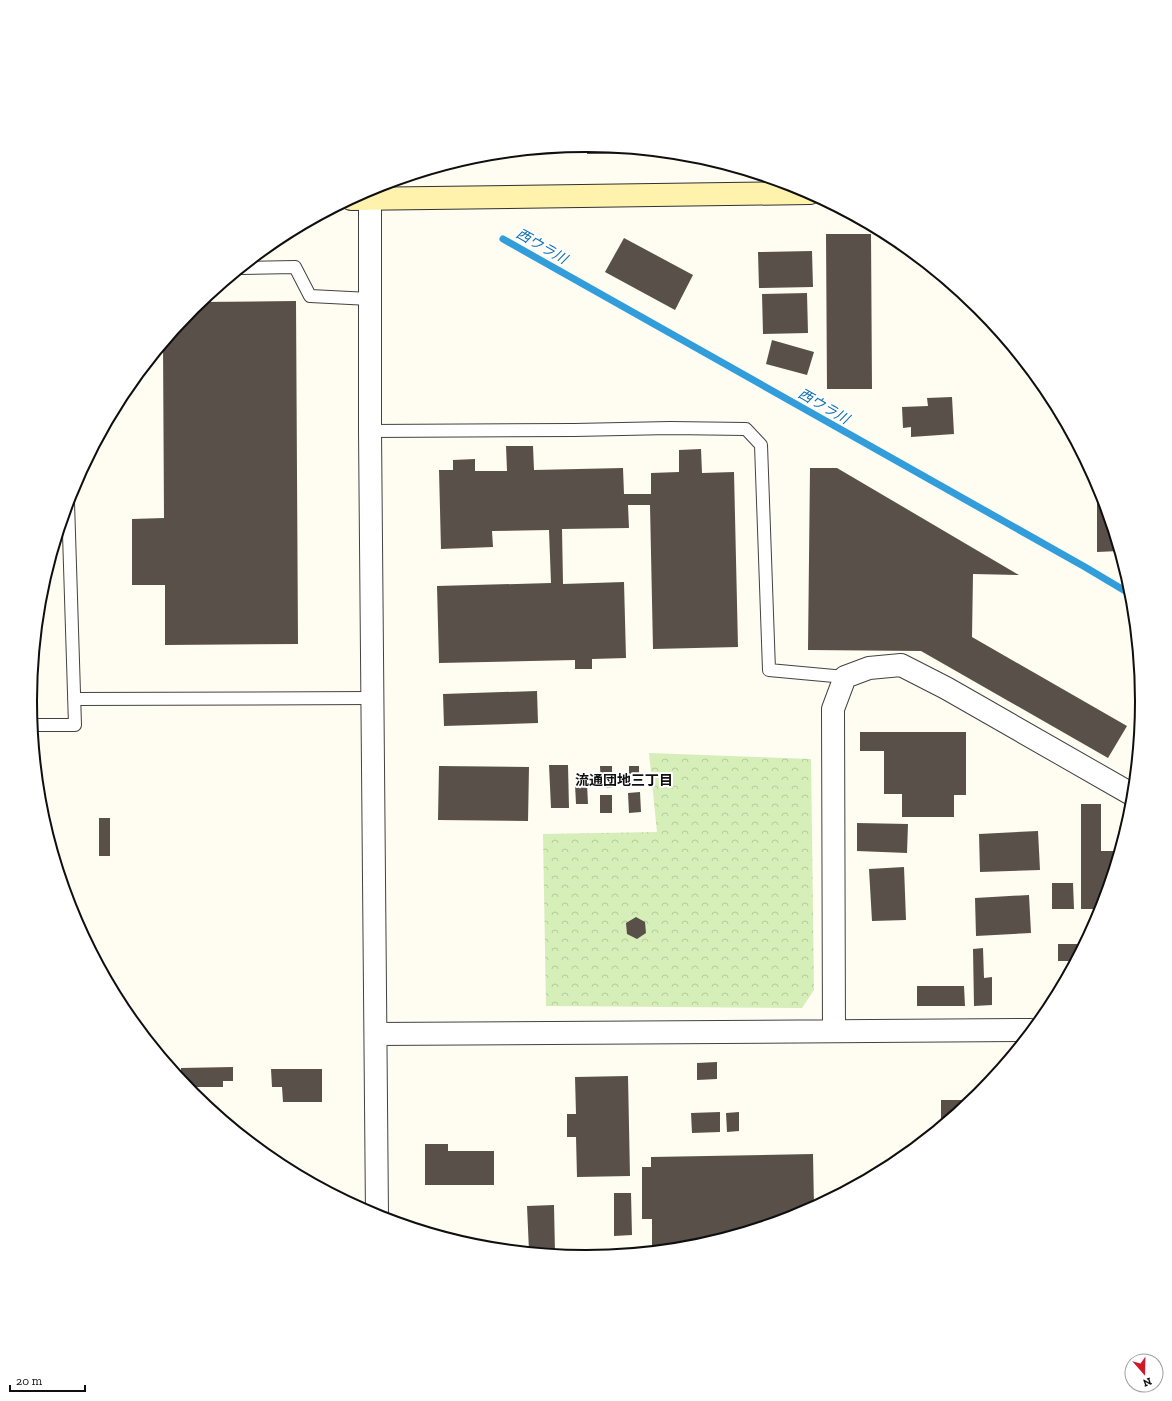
<svg xmlns="http://www.w3.org/2000/svg" width="1172" height="1401" font-family="'Zilla Slab','Noto Sans JP',serif">
  <style>
    .park { fill: url(#park-crowns) }
    .lines { fill: none; stroke-linecap: round; stroke-linejoin: round }
    .stream { stroke: #319dda; stroke-width: 7 }
    .building { fill: #59504a }
    .lane-casing { stroke: #424242; stroke-width: 14 }
    .street-casing { stroke: #424242; stroke-width: 24 }
    .secondary-casing { stroke: #313131; stroke-width: 24 }
    .lane { stroke: #fff; stroke-width: 12 }
    .street { stroke: #fff; stroke-width: 22 }
    .secondary { stroke: #fff2ad; stroke-width: 22 }
    .labels { text-anchor: middle; stroke-width: 4; stroke-linejoin: round; paint-order: stroke }
    .water-label { font-size: 14px; font-style: italic; fill: #0b6eae; stroke: #fff }
    .neighbourhood-label { font-size: 14px; font-weight: bold; fill: #0f0f0f; stroke: #fff }
    .rim { fill: none; stroke: #0f0f0f; stroke-width: 2 }
  </style>
  <defs>
    <pattern id="park-crowns" width="20" height="18" patternUnits="userSpaceOnUse"><rect width="20" height="18" fill="#d6eeb7"/><path d="M2 6a3 3 0 1 1 6 0M12 15a3 3 0 1 1 6 0" fill="none" stroke="#b6cb9c"/></pattern>
  </defs>
  <rect width="100%" height="100%" fill="#fffcf2"/>
  <path class="park" d="M649,753L811,759L814,990L802,1008L546,1006L543,834L657,832Z"/>
  <g class="lines">
    <path class="stream" d="M503,239L1085,567L1132,595"/>
  </g>
  <path class="building" d="M586,145L650,151V153L587,154Z
    M826,234H871L872,389H827Z
    M624,238L693,275L675,310L605,272Z
    M812,251L813,287L759,288L758,252Z
    M807,293L808,333L763,334L762,294Z
    M296,301L298,644L165,645V585H132V519L164,518L163,344L193,307L200,302Z
    M772,340L814,352L807,375L766,364Z
    M952,397L954,434L911,437V427L903,428L902,407L928,406L927,398Z
    M506,446H533L534,470L623,468L624,494H651V473L679,472V450L701,449L702,473L734,472L738,647L653,649L650,505H628L629,528L562,529L563,584L624,582L626,658L592,659V669H575V660L439,663L437,586L551,583L549,530L492,531L493,547L441,549L439,470H453V460L475,459V471H507Z
    M810,468H837L1019,575L973,574L972,637L1127,726L1108,758L921,651L808,650Z
    M1097,483L1100,488L1119,551L1097,552Z
    M537,691L538,723L444,726L443,694Z
    M860,732H966V795H954V817H902V794H884V751H860Z
    M549,765H568L569,808H551Z
    M439,766L529,767L528,821L438,820Z
    M600,766H612V788H601Z
    M629,766H639V786H629Z
    M575,784H587L588,804H576Z
    M640,792L641,812L629,813L628,793Z
    M600,795H612V813H600Z
    M1081,804H1101V851H1119L1101,909H1081Z
    M99,818H110V856H99Z
    M857,823L908,824L907,853L857,851Z
    M1038,831L1040,870L980,872L979,834Z
    M904,867L906,920L872,921L869,869Z
    M1052,883H1073L1074,909H1052Z
    M1029,895L1031,933L976,936L975,898Z
    M636,917L645,922L646,933L637,939L627,934L626,923Z
    M1058,944H1079V952L1074,961H1058Z
    M983,948L984,978L992,977V1005L974,1006L973,949Z
    M917,986H964L965,1006H917Z
    M717,1062V1079L697,1080V1063Z
    M233,1067V1081H223V1087H187L181,1080V1068Z
    M271,1069H322V1102H283L282,1087H272Z
    M628,1076L630,1176L577,1177L576,1137H567V1114H576L575,1077Z
    M941,1100H971L941,1125Z
    M720,1112V1132L692,1133L691,1113Z
    M739,1112V1131L727,1132L726,1113Z
    M425,1144H448V1151H494V1185H425Z
    M813,1154L814,1206L799,1214L694,1246L652,1250V1219H642V1167H651V1157Z
    M614,1193H631L632,1235L614,1236Z
    M554,1205L555,1253L529,1251L527,1206Z"/>
  <g class="lines">
    <g class="lane-casing">
      <path id="lane" d="M241,268L295,267L310,296L370,299
        M370,431L574,430L670,428L746,429L761,445L769,670L845,677
        M74,699L373,698
        M32,725H75L68,502"/>
    </g>
    <g class="street-casing">
      <path id="street" d="M370,189V431L377,1215
        M834,1031L833,709L845,677L869,668L901,665L946,688L1133,795
        M376,1034L1031,1030"/>
    </g>
    <g class="secondary-casing">
      <path id="secondary" d="M351,199L810,193"/>
    </g>
    <use href="#lane" class="lane"/>
    <use href="#street" class="street"/>
    <use href="#secondary" class="secondary"/>
  </g>
  <g class="labels">
    <g class="water-label">
      <text transform="translate(542 246) rotate(30)" y="5">西ウラ川</text>
      <text transform="translate(824 406) rotate(30)" y="5">西ウラ川</text>
    </g>
    <g class="neighbourhood-label">
      <text x="624" y="785">流通団地三丁目</text>
    </g>
  </g>
  <path d="M0 0H1172V1401H0ZM37 701a549 549 0 1 1 1098 0a549 549 0 1 1-1098 0Z" fill="#fff" fill-rule="evenodd"/>
  <path class="rim" d="M37 701a549 549 0 1 1 1098 0a549 549 0 1 1-1098 0Z"/>
  <g transform="translate(1144 1373) rotate(160)"><circle r="19" fill="#ffffff" stroke="#9f9f9f"/>
  <path d="M0-3L7 15L0 10L-7 15Z" fill="#ce1929"/>
  <text y="-6" font-size="11" font-weight="bold" text-anchor="middle" fill="#0f0f0f">N</text>
  </g>
  <path d="M10 1385v6h75v-6" fill="none" stroke="#0f0f0f" stroke-width="2"/>
  <text x="16" y="1385" font-size="12" fill="#0f0f0f" stroke="#ffffff" stroke-width="3" paint-order="stroke">20 m</text>
</svg>
